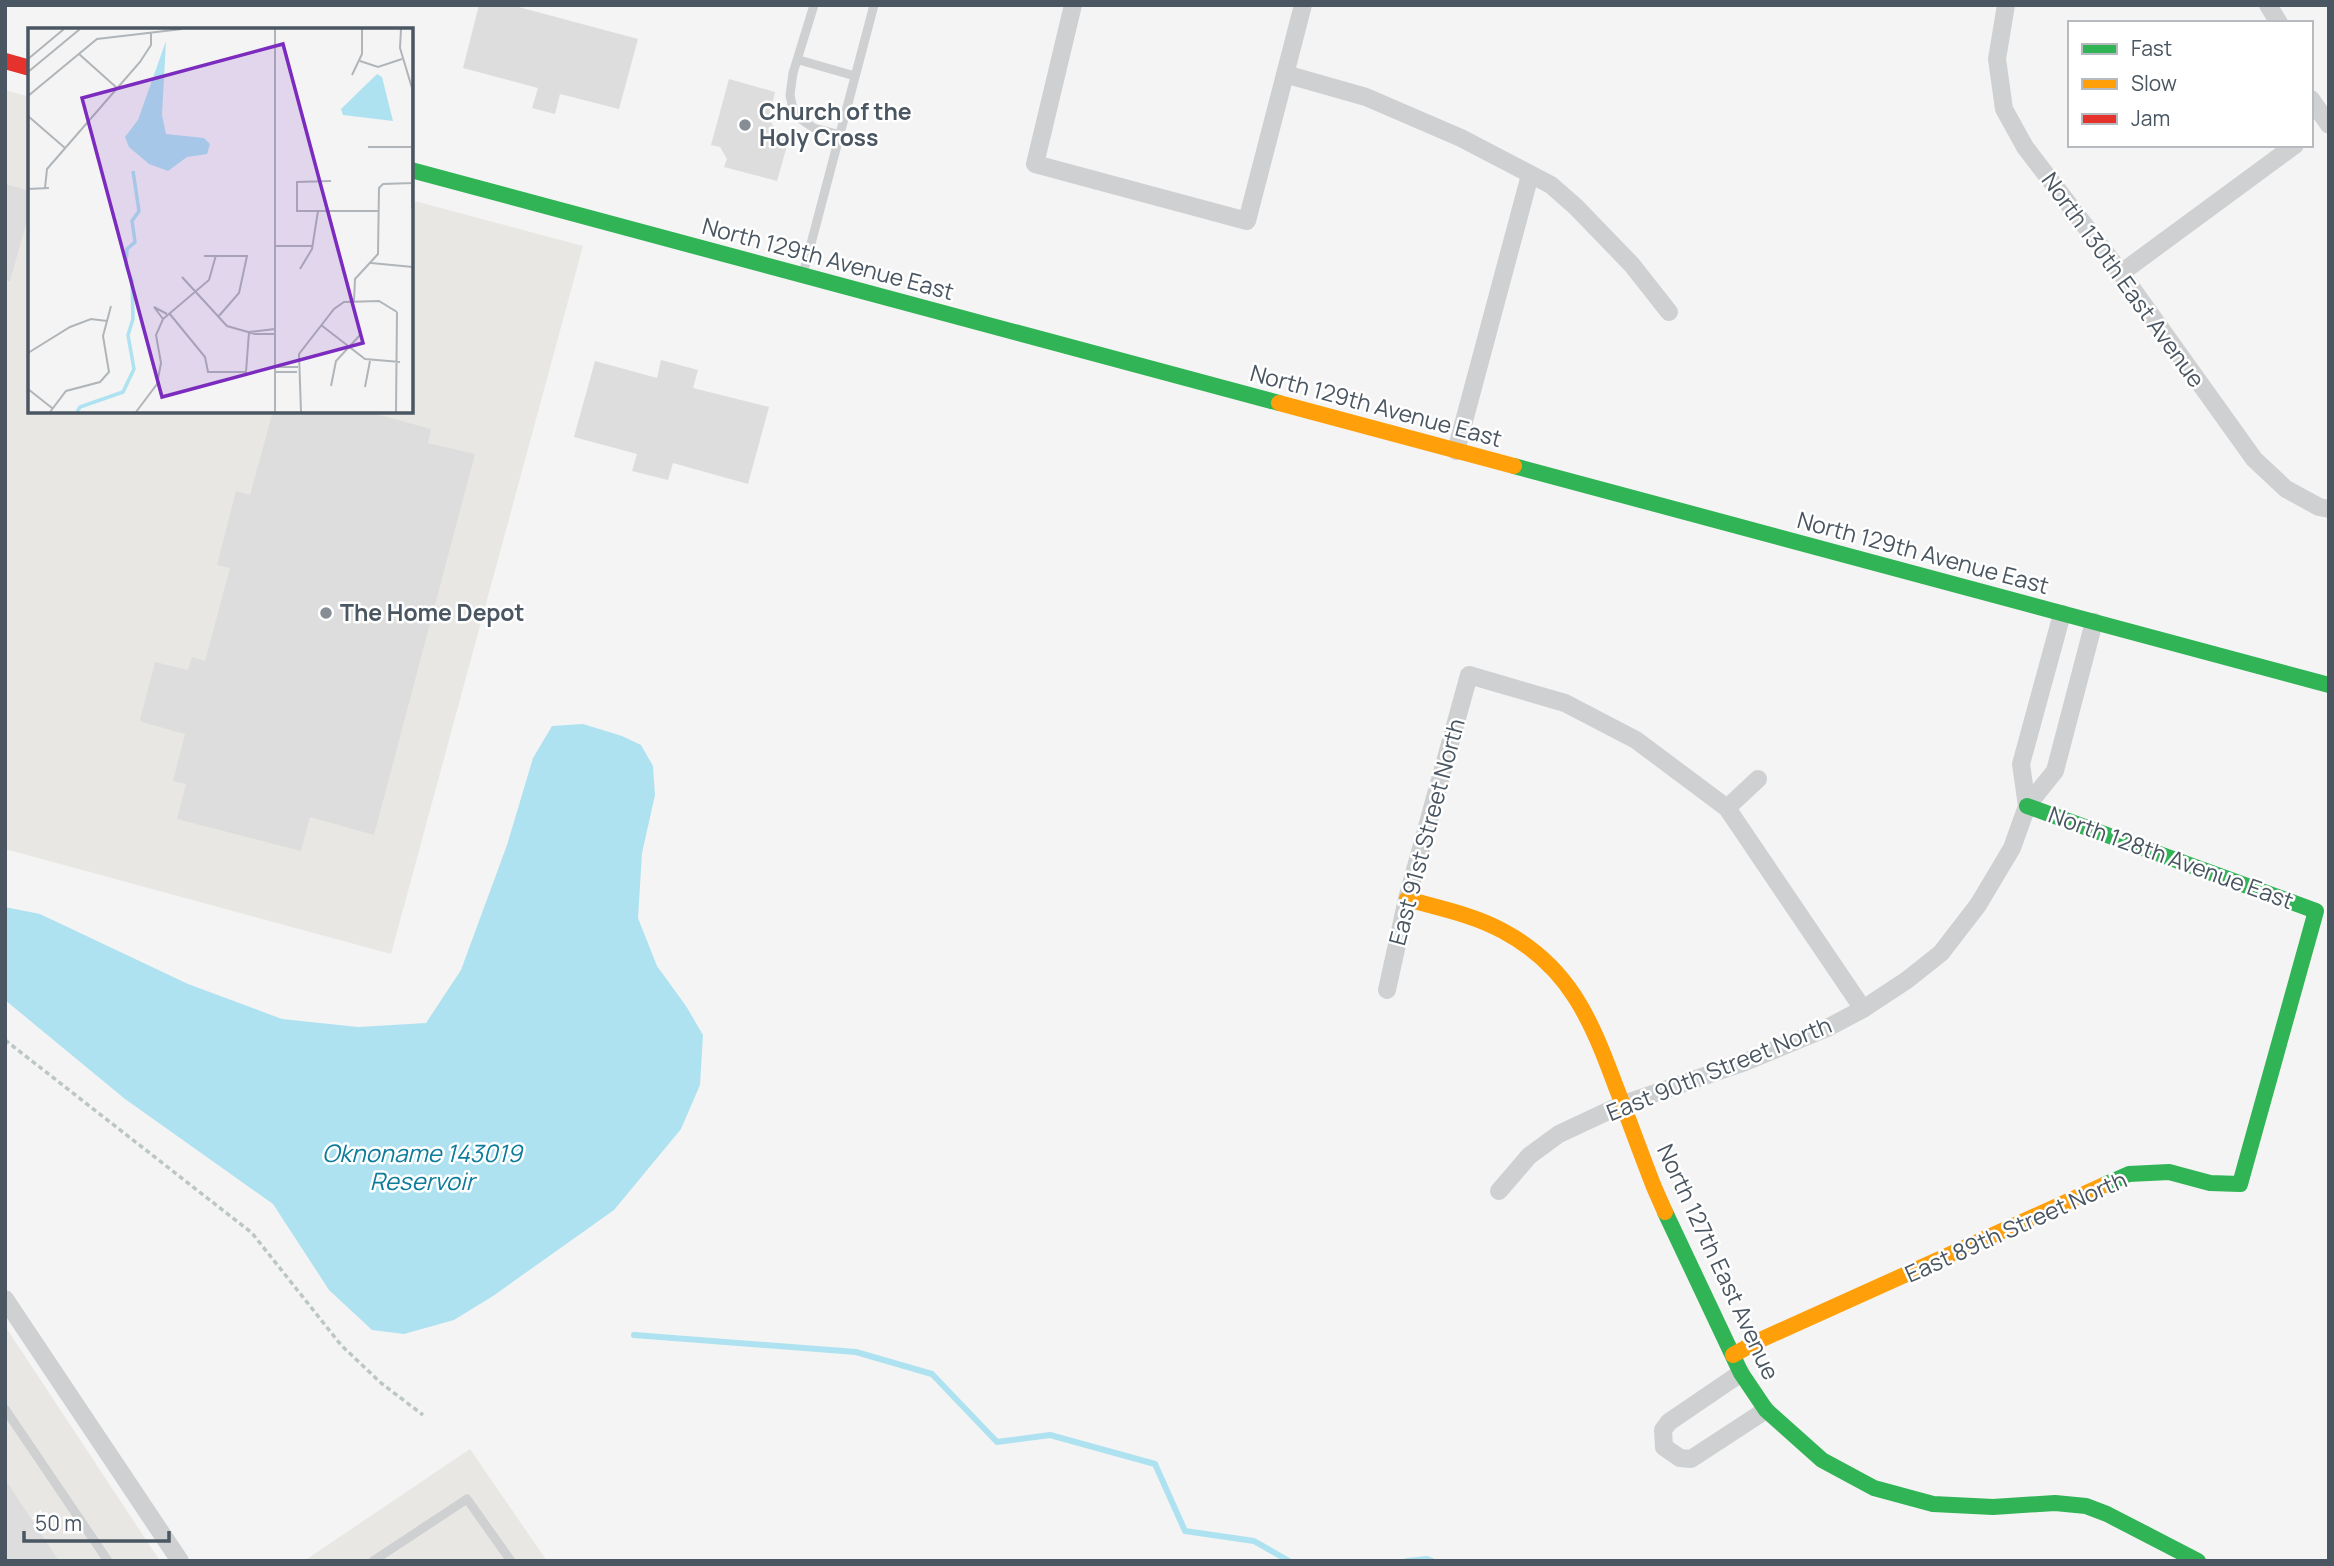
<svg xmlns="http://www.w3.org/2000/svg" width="2334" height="1566" font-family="Manrope,sans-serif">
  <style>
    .commercial { fill: #e8e7e3 }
    .water { fill: #aee2f0 }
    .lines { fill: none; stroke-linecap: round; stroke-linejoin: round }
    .stream { stroke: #aee2f0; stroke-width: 6 }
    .building { fill: #ddddde }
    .path { stroke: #bcc7c4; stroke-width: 3.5; stroke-dasharray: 5 3.5; stroke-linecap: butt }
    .lane { stroke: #ced0d2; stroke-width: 9 }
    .street { stroke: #ced0d2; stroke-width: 18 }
    .fast { stroke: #30b455; stroke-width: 16 }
    .slow { stroke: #ff9f0a; stroke-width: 16 }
    .jam { stroke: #e5322d; stroke-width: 16 }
    .poi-dot { fill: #868d94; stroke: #fff; stroke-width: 2.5 }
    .labels { text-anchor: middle; stroke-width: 5; stroke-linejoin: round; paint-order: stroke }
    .poi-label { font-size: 23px; font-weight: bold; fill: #4a5661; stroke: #fff; text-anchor: start }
    .street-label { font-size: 23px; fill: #4a5661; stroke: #fff }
    .water-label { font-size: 24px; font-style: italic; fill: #0c7c9b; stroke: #fff }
    .inset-river { fill: none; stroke: #aee2f0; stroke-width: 3.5 }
    .inset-road { fill: none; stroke: #b0b5b9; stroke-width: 2 }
    .view { fill: #7b2cbf; fill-opacity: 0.15; stroke: #7b2cbf; stroke-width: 3.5 }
    .inset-edge { fill: none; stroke: #4a5661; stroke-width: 3.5 }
  </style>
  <rect width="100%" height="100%" fill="#f4f4f4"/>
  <path class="commercial" d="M5,90L30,97V411H411V200L583,246L391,954L5,849Z
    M5,1326L160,1561H5Z
    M470,1449L547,1561H304Z"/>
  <path class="water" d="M583,724L622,736L641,745L653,766L655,795L642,853L638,918L657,966L686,1006L703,1035L700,1085L681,1129L614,1210L493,1296L454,1320L404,1334L372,1330L329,1290L273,1204L125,1099L5,1000V907L40,914L188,984L282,1019L358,1027L426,1023L461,970L507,845L533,758L552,726Z"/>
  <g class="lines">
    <path class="stream" d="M634,1335L856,1352L932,1374L997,1442L1050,1435L1155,1464L1185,1531L1254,1541L1289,1561
      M1407,1561L1427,1559L1432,1561"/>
  </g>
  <path class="building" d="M479,5H511L638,39L619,109L560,94L555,114L532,108L538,88L463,68Z
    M729,79L775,92L769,118L776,131L790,135L777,181L724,167L727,159L720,147L711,145Z
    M5,184L30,191V222L27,221L10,281H5Z
    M661,360L698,370L693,388L769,407L748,484L673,463L668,480L632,471L637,454L574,437L595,361L657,378Z
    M273,411H365L431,429L428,443L475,454L374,835L310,817L301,851L177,819L186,784L173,781L185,734L142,722L140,720L155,662L188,670L192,657L205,661L230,568L217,565L236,491L250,495Z
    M5,1479L59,1561H5Z"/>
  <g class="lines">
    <path class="path" d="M5,1040L252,1233L341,1345L381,1383L423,1415"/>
    <path class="lane" d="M814,5L793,73L790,95L793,109L802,120L814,128L841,135
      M799,60L855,76
      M803,274L874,5
      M5,1409L108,1561
      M373,1561L467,1499L511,1561"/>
    <path class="street" d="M1073,5L1035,164L1247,221L1303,5
      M2006,5L1997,59L2004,109L2025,147L2121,273L2254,459L2286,489L2319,507L2329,509
      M2268,5L2279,23
      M1285,74L1366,97L1461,138L1551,185L1576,207L1632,265L1669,312
      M2311,99L2329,125
      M2121,273L2295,145
      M1456,451L1530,175
      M2027,806L2021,764L2062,614
      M1727,808L1758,779
      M1387,990L1407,899L1469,675L1565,703L1636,740L1727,808L1863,1009
      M1499,1191L1529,1156L1559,1134L1621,1105L1745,1062L1827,1028L1863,1009L1907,980L1941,953L1978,905L2012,848L2027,806L2055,771L2094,622
      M5,1299L180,1561
      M1741,1373L1669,1422L1663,1430L1664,1447L1680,1458L1691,1459L1766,1410"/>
    <path class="fast" d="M411,170L1279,403
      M1514,466L2329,685
      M2027,806L2316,911L2240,1184L2210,1183L2169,1172L2129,1174L2104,1185
      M1665,1212L1741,1373L1766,1410L1822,1460L1874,1488L1933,1504L1993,1507L2055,1503L2086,1506L2107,1514L2198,1561"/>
    <path class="slow" d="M1279,403L1514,466
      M1407,899C1439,908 1474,915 1503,931C1570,967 1591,1020 1616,1087C1629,1120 1641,1154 1654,1187L1665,1212
      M1733,1355L1758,1341L2104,1185"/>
    <path class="jam" d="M5,61L30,68"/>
  </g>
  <g class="poi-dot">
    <circle cx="745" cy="125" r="7"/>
    <circle cx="326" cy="613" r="7"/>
  </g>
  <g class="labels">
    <g class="poi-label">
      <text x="759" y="120">Church of the<tspan x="759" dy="26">Holy Cross</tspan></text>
      <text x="340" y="621">The Home Depot</text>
    </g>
    <g class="street-label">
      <text transform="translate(828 259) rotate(15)" y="8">North 129th Avenue East</text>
      <text transform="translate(2123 280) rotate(54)" y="8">North 130th East Avenue</text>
      <text transform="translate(1376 406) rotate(15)" y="8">North 129th Avenue East</text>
      <text transform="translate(1923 553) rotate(15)" y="8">North 129th Avenue East</text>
      <text transform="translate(1427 832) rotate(-75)" y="8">East 91st Street North</text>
      <text transform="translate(2171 858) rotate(20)" y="8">North 128th Avenue East</text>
      <text transform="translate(1719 1069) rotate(-22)" y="8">East 90th Street North</text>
      <text transform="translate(2016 1227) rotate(-24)" y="8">East 89th Street North</text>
      <text transform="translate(1718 1262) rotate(65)" y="8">North 127th East Avenue</text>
    </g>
    <g class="water-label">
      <text x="422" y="1162">Oknoname 143019<tspan x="422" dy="28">Reservoir</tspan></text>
    </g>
  </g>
  <g transform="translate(28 28)">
    <rect width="385" height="385" fill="#f4f4f4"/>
    <path d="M138,13L134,87L138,106L176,110L182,116L179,126L159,129L140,143L121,136L101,119L97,109L110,92ZM349,46L354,49L365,93L315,87L313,81Z" fill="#aee2f0"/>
    <path class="inset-river" d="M49,384L52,379L95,364L106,341L100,307L105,291L104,253L98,237L99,221L107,214L104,193L111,183L105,143"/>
    <path class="inset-road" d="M373,1L372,20L384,60V180M51,26L89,60M0,31L36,1M332,33L350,39L374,31M0,44L52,1M324,47L334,26V1M0,68L69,11L154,1M0,88L37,120M340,119H384M303,153L269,154V183H351M17,160L19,141L112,34L123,17V4M0,161L21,160M247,218H285M176,228H219L211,265L190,289M343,235L385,239M272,241L284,221L290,183M154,249L199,298L227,306H247M326,273L327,251L350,226L351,160L355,156L385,155M141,285L177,329L180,344H218L221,304M135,291L126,279L139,286M293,297L337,331L372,334M221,304L247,301M0,325L42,299L63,291L79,293M247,339H270M247,344H269M303,358L308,333L333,306M337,359L342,333M0,361L24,380M22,384L38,363L72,354L81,344L75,308L83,278M108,384L129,356L133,335L128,307L135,291L181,252L188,227M247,384V1M273,384L271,326L306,281L316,274L351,273L369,284M368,384L369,284"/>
    <path class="view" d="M255,16L335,315L134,369L54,70Z"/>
    <rect width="385" height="385" class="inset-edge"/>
  </g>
  <rect width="2334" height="1566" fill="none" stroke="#4a5661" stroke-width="14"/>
  <rect x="2068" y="21" width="245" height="126" fill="#ffffff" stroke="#b7bbc0" stroke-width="2"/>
  <rect x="2082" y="44" width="35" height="10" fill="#30b455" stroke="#b7bbc0" stroke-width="2"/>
  <text x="2131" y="56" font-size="21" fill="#4a5661">Fast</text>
  <rect x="2082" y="79" width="35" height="10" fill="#ff9f0a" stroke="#b7bbc0" stroke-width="2"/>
  <text x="2131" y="91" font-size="21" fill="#4a5661">Slow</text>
  <rect x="2082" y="114" width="35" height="10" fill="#e5322d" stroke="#b7bbc0" stroke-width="2"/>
  <text x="2131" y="126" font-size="21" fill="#4a5661">Jam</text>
  <path d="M24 1531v10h145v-10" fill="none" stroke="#4a5661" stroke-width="3.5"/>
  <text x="35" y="1531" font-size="21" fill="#4a5661" stroke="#ffffff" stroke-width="5" paint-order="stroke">50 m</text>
</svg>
